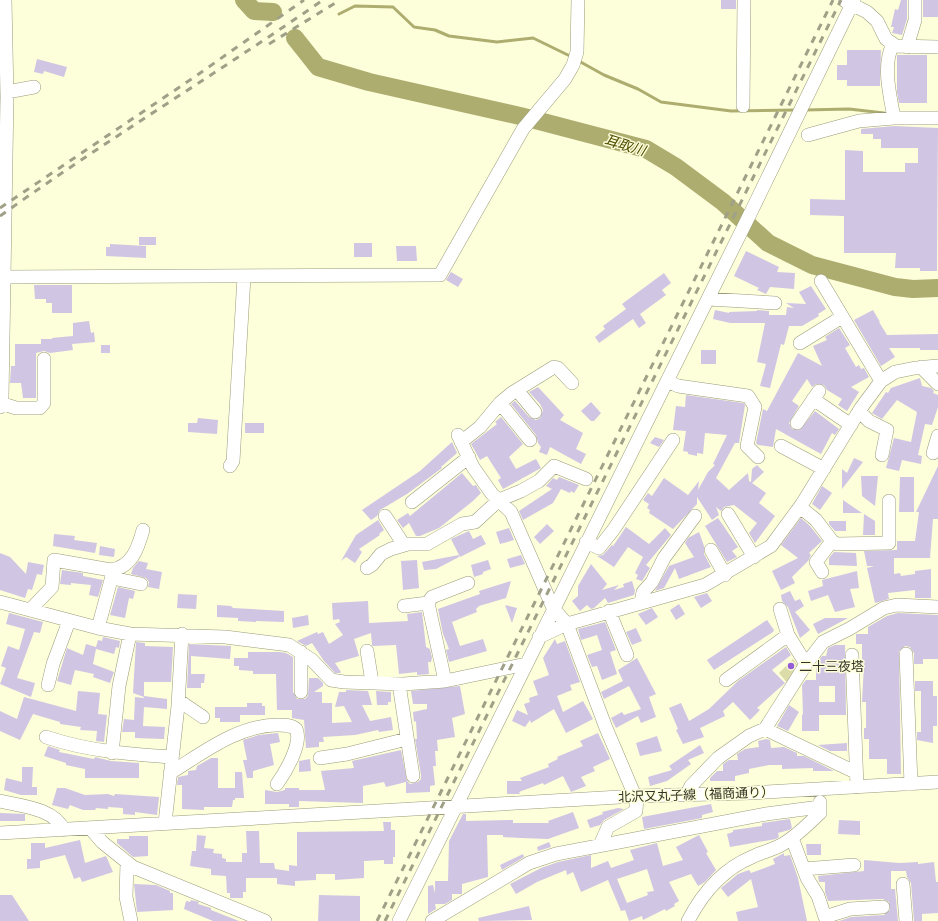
<svg xmlns="http://www.w3.org/2000/svg" width="938" height="921" font-family="Merriweather,'Noto Sans JP',serif">
  <style>
    .green { fill: #dbdca8 }
    .lines { fill: none; stroke-linecap: round; stroke-linejoin: round }
    .stream { stroke: #adad70; stroke-width: 3 }
    .river { stroke: #adad70; stroke-width: 18 }
    .building { fill: #d1c5e4; fill-rule: evenodd }
    .minor-casing { stroke: #9b9b7b; stroke-width: 14 }
    .minor { stroke: #fff; stroke-width: 13 }
    .rail { stroke: #9fa087; stroke-width: 3; stroke-dasharray: 7 7; stroke-linecap: butt }
    .poi-dot { fill: #955dd5; stroke: #fdfeda; stroke-width: 1.5 }
    .labels { text-anchor: middle; stroke-width: 3; stroke-linejoin: round; paint-order: stroke }
    .poi-label { font-size: 13px; fill: #343427; stroke: #fdfeda; text-anchor: start }
    .street-label { font-size: 13px; fill: #343427; stroke: #fdfeda }
    .water-label { font-size: 14px; font-style: italic; fill: #514f02; stroke: #fdfeda }
  </style>
  <rect width="100%" height="100%" fill="#fdfeda"/>
  <path class="green" d="M793,659L800,669L789,685L779,673Z"/>
  <g class="lines">
    <path class="stream" d="M339,14L355,6L393,7L414,27L435,30L449,36L497,42L533,38L572,57
      M577,60L604,75L638,89L661,102L731,111L797,110
      M804,110L849,109L884,113"/>
    <path class="river" d="M244,0L254,11L273,12
      M295,38L318,67L369,82L520,116L646,149L676,167L723,202L768,243L812,265L895,287L913,289L938,288"/>
  </g>
  <path class="building" d="M721,0H736V9H721Z
    M901,0H907V19L902,35L892,33L894,27H891L895,9L898,10Z
    M923,0H938V17H923Z
    M847,50H881L880,86H847V80H837V65H847Z
    M897,55H927V103H899L897,92Z
    M37,59L67,67L64,77L44,71L43,74L34,72Z
    M894,126L938,128L937,271H920V268H895L896,253H844V216L810,215V199L845,200V150L863,151V172H905V163H918V148H881V139H873V134H861V129Z
    M139,237H156V245H139Z
    M354,243H372V257H354Z
    M110,244L146,246V258L106,256V247H110Z
    M396,246H416L417,261H397Z
    M746,251L779,267L777,272L795,273L794,289L770,287L766,294L757,290L759,288L734,276Z
    M451,272L463,279L458,287L446,280Z
    M664,273L671,283L662,290L666,295L640,314L646,323L639,328L633,319L599,343L595,337L605,329L603,326L626,309L622,304Z
    M34,285H72V313H52V303H46V299H35Z
    M811,286L826,309L818,314L819,316L802,326H789L784,345L781,344L770,388L760,386L766,364L757,362L765,323H730L713,319L715,310L729,313V312L757,311V310L769,311V315H786L787,307L794,308L786,303L806,304L799,292Z
    M873,310L880,322H879L887,335L938,334V350H920V348H889L895,357L881,366L854,320Z
    M89,321L91,333L94,332L95,342L72,344L73,350L50,353L44,351L36,353V398H23L21,383H10L11,366H15V344H41V339H52V338L73,336V323Z
    M839,328L850,345L845,348L856,367L859,365L861,369L864,368L869,377L851,387L859,392L847,411L838,405L842,399L827,390L824,385L816,384L812,387L807,379L792,401L799,406L789,423L792,429L800,430L815,411L839,429L835,435L832,433L821,454L776,429L773,447L758,445L756,443L763,409L767,411L798,353L822,366L813,346L827,340L825,337Z
    M101,345H110V353H101Z
    M701,350H716V364H701Z
    M920,378L922,386L931,388L934,391L933,393L938,395V407L932,425L925,424L918,455L922,456L921,464L902,460L899,471L886,468L894,438L911,442L917,412L897,400L882,419L872,413L886,392L888,393L891,388Z
    M538,387L564,415L560,420L583,433L576,449L586,454L581,464L550,447L547,455L539,452L541,447L538,443L536,435L511,404L515,401L529,417L536,420L540,418L543,410L540,404L529,392Z
    M686,395L743,403L745,405L739,443H735L716,478L729,490L748,473L749,481L751,482L752,469L757,465L764,472L752,483L766,493L759,503L775,516L755,543L749,533L757,523L734,505L724,507L721,511L716,507L719,515L712,520L697,497V504L673,529L649,513L650,510L647,508L649,504L643,500L648,493L652,496L664,478L688,495L699,481L698,490L708,472L715,465L713,464L727,435L705,433L703,454L697,453V456L688,454V452L683,451L686,431L673,430L676,406L685,407Z
    M591,402L601,413L594,421H591L581,411Z
    M501,417L523,444L509,457L516,469L536,459L541,468L503,489L498,480L501,478L487,456L480,460L471,444L497,424L495,422Z
    M198,418L218,420L217,434L188,432V423H197Z
    M245,423H264V433H245Z
    M655,437L664,440L659,447L650,443Z
    M452,442L457,453L441,467L442,468L407,494L380,510L377,516L371,520L362,510L420,471Z
    M854,458L863,462L842,489V469L847,473Z
    M938,466V519H933L930,558H894V574L900,573L901,576L915,574V571L931,569V598H915V590L888,593L889,599L875,603L867,568L874,566H867L864,551L897,550V541H915L919,512H916Z
    M462,473L473,486L476,485L481,493L473,501L439,528L420,536H416L409,523L403,528L397,520L408,513L410,516Z
    M861,476H878L875,506L862,496Z
    M559,477L579,485L574,493L571,491L570,493L561,489L553,503L523,520L519,511L552,489L546,486L553,478L557,480Z
    M900,477H914V512H899Z
    M822,486L832,493L820,510L812,504Z
    M843,500L862,513H843Z
    M864,514L875,521V535H863Z
    M718,518L738,547L732,551L737,557L727,562L705,526Z
    M801,518L810,526L822,541L809,553L811,555L808,561L792,577L795,583L781,590L772,571L798,558L781,545Z
    M378,520L384,530L379,534L380,535L359,549L362,552L355,563L346,557L341,561L356,535Z
    M829,521H846V531H835L829,524Z
    M547,524L554,531L540,544L534,537Z
    M626,527L649,544L665,528L671,535L646,565L650,568L642,581L636,579L638,575L635,573L643,557L628,547L614,567L597,556L603,555L612,545L613,546Z
    M509,528L514,540L500,544L496,532Z
    M469,531L473,539L481,535L486,544L460,557L451,539Z
    M699,532L704,546V554L711,567L679,579L675,568L664,588L655,591L669,566L694,557L685,543L688,538Z
    M54,534L75,536L74,540L97,543L95,553L53,546Z
    M100,546L115,549L114,557L99,555Z
    M834,552L856,553L857,566L829,565V558Z
    M0,553L10,557L26,574L28,562L44,565L42,575L37,574L32,590L28,589L25,598L0,590Z
    M459,555V557L436,569L424,570L422,562Z
    M521,555L525,564L510,568L507,559Z
    M417,560L419,588L403,590L401,561Z
    M488,560L491,569L483,572V574L474,577L471,565Z
    M139,561L148,563L146,569L162,572L159,589L148,587L149,582L146,578L131,574L133,568Z
    M591,564L607,584L602,590L619,585L614,590L624,587L623,584L632,581L635,591L634,595L608,603L605,598L594,608L591,609L587,605L580,611L572,601L578,596V586Z
    M62,570L83,573V576L103,580L98,597L89,595L91,585L71,583V585L60,584Z
    M857,571L859,588L850,589L855,607L835,612L828,595L811,601L808,591L823,586L822,580Z
    M511,581L506,598L479,606L476,609L477,612L452,622L460,646L483,639L487,651L449,662L446,650L449,649L443,634L438,609L480,594L479,591Z
    M118,587L135,591L133,599L129,598L125,618L110,615Z
    M790,591L795,601L800,599L804,606L795,612L810,630L800,638L788,607L782,601L781,595Z
    M707,593L712,601L701,608L694,597Z
    M178,594L197,595L196,609L177,608Z
    M368,601L369,623L408,621L407,614L422,612L426,647L430,649L432,658L431,662H428L429,674L417,675V672L399,674L396,645L373,646L372,645L371,633L354,639L359,656L335,663L341,672L340,673H335L324,661L312,643L306,646L297,641L317,632L318,634L323,632L329,644L343,635L335,624L340,622L339,619L333,620L332,603Z
    M679,604L685,614L676,620L670,610Z
    M217,605L231,606L233,608L284,611V622L256,621V622L238,621V618L217,617Z
    M505,605L517,608L512,623Z
    M652,608L658,617L646,625L638,614Z
    M9,613L43,622L40,633L34,632L17,678L35,683L31,697L0,684L6,668L1,666L8,646L19,650L25,629L6,624Z
    M898,613L938,615V659H923V664H914V653L910,647L905,646L899,651L901,774H887V759H869V739H864V728H866V702H862L864,664H862V644H856V634H868V627L887,616Z
    M308,615L309,625L293,628L292,618Z
    M825,618H848L818,634L813,624Z
    M767,620L774,630L773,632L714,670L707,660Z
    M605,622L616,650L610,652L617,674L602,680L597,666L592,667L587,655L602,650L597,635L581,640L578,629Z
    M636,628L642,641L632,645L626,632Z
    M103,637L120,641L119,648L116,647L114,654L96,649L93,664L114,672L110,683L93,677L94,674L75,670L71,685L57,681L67,648L83,655L86,644L96,647L98,640L102,641Z
    M555,639L557,644L565,641L580,682L570,685L572,690L557,696L563,712L583,701L593,719L566,733L554,709L531,723L530,720L525,727L512,721L517,710L528,715L524,704L530,702L529,698L538,695L533,681L549,675L543,658Z
    M136,642L145,643V646L173,647L171,682H144V697L133,693Z
    M189,644L231,646L230,659L191,656V674H205L204,683H201V688H187Z
    M835,645H845L846,715H819V731H802V714L803,715L802,685L806,680H816V664L822,656H826L828,648ZM819,686H835V702H819Z
    M786,647L791,655L772,670L785,683L757,708L760,710L750,720L733,702L723,711L725,716L700,728L704,737L683,744L676,730L678,729L669,708L681,703L689,721L709,709L738,681Z
    M248,652H280L286,653L293,657V692L297,699H305L308,696L309,678H318L323,683V686L314,692H322V703H332V723L352,722L344,706L335,707L339,692H346V690L368,691L372,705H362L370,721L391,717L393,730L379,732L378,730L355,735L323,737L324,742H319V747L306,748L304,720L292,718V710H277L276,674H253V671L239,670V666H234V658H248Z
    M637,658L656,694L649,697L656,717L641,723L638,716L616,728L611,718L622,712L624,715L641,709L629,686L604,699L601,692L623,681L618,670Z
    M915,681H933V696H937V726H933V743L917,740V732H921V691H915Z
    M460,686L465,714L452,718L455,737L437,740L438,751H435L436,766H433L435,785L430,786V792L406,793V782L386,787L384,782L363,786V803L299,801V807H289V804H265V790L277,792L285,790V788H299V790H325L321,771L354,768L352,761L401,750L407,781L410,784L418,782L421,779V775L415,739H417L416,721L414,722L413,712L427,709V704H413L411,691Z
    M78,691L100,693L98,714L107,715L104,742L96,741L97,731L80,730L81,727L60,724V722L33,714L20,740L0,731V711L17,719L24,697L76,711Z
    M376,691L391,692V702H388V705H377Z
    M144,696L167,699V709L144,707L143,726L165,727L164,739L135,738V732H122L124,719L134,720L135,697L144,698Z
    M247,703H262V706H265V715H240V722H220V718H215V707H247Z
    M789,705L799,712L788,731L777,726Z
    M278,733L280,742L270,744L274,765L253,771V778H247L243,760H247L243,740L259,735Z
    M598,733L610,759L593,767L595,771L581,777L586,786L571,792L563,776L544,785L543,783L519,792L520,794H507V781H522L520,778L549,767L548,764L558,759L557,757L583,746L580,741Z
    M657,736L662,751L640,756L636,743Z
    M766,739L770,740L771,748L784,747L797,753V756H804L834,771H813V768L782,769V765H769L749,769V773L735,776V781H710V778L717,771H723V764L729,760H738L737,754L745,749L759,747L758,741Z
    M847,743V751H830L818,745Z
    M700,745L704,753L688,760L691,764L667,781L650,786L648,777L672,770L669,766Z
    M48,746L60,750L59,752L94,759L95,757L111,761L139,763V778H85V769L66,765V763L44,756Z
    M211,758H218V788H235V772H242L244,798H235V800H233L232,807H204V810L182,809V785H177L178,777L188,775V771L196,770L197,766Z
    M310,759L311,771L299,772V761Z
    M22,767H33L32,787H37V795H21L4,790L6,778L22,782Z
    M57,788H65L85,795L108,794L114,796L115,794L159,797L157,815L135,812V815L123,814V808L108,807V809L96,808L95,810H83L70,805L68,809L52,805Z
    M711,804L713,812L702,815V818L644,829L642,817Z
    M618,808L624,809L604,820L600,825L590,828L587,820L603,814L602,812Z
    M573,812L579,828L548,839L521,838L503,837V835H487L488,877L462,884V894H452V900L445,904H435L436,909L428,914V886L433,885L435,893V881H448L449,841L463,814H466V821L513,820V823H549L548,821Z
    M0,813L25,814V821H0Z
    M790,819L792,828L789,830L778,833L779,837L776,839L730,847L727,834L733,832V830L762,826V823Z
    M839,820L860,821V835L838,834Z
    M383,822H391V830H395V857H393V864H384V860L364,861V878L335,880V874H316V880L295,881V886L277,884V878H246V892H243V898H230V893H227L226,876L211,875V869L190,866L192,851H196L197,835L206,836L204,848L214,849L213,853L222,854V858L226,859V862H242V853H247L246,831H259L260,863H274L275,869L289,871V865L297,866V832L384,831Z
    M699,835L708,852L706,853L716,870L705,882L698,886L691,874L669,882L679,901L674,904L675,906L666,911L665,909L643,920L642,916L629,921L625,910L621,911L608,880L581,892L573,872L567,875L566,870L537,882L516,894L510,884L541,868L558,862L591,855V868L608,861L611,868L634,860L630,850L657,843L663,866L683,860L676,847ZM647,869L654,891L647,892L648,895L627,903L617,879Z
    M129,836H148V856L133,857L117,843V839H129Z
    M80,840L85,863L106,856L113,872L82,882L80,877L74,879L65,855L40,861V868L27,869V859H31V843H45V848Z
    M549,842L551,847L538,851L537,847Z
    M806,844H821V855H807Z
    M784,853V856L790,855L798,878L807,921H738L736,912L758,907L751,879L728,897L721,888L738,874L749,870L751,873L775,864L773,859Z
    M523,854L524,857L502,870L500,865Z
    M864,860L899,863L918,862V864L934,862L936,882H938V913L922,914V921H914L911,883L907,877L906,871H891V889H895L898,921H839L851,917L884,915L890,910L889,902L883,899L828,901L825,892V882H819L818,876L864,871Z
    M134,884L156,885L170,891V893H173V910L137,912Z
    M0,895H12L29,921H0Z
    M319,895L360,896V921H318Z
    M191,900L199,902L198,904L211,908V910L239,921H213L184,909L186,901L190,902Z
    M529,906L532,920L479,921L478,918Z"/>
  <g class="lines">
    <g class="minor-casing">
      <path id="minor" d="M845,1L867,12L877,21L886,39L896,46L938,47
        M893,44C882,65 890,95 894,118
        M907,47L915,20V0
        M7,92L34,87
        M743,106L744,0
        M808,135L859,121L894,118H938
        M4,277L440,275L523,129L565,79L573,65L577,52L578,0
        M821,281L881,381
        M708,299L775,303
        M800,343L842,317
        M921,367L938,384
        M667,381L678,386L748,396L755,407L747,446L758,457
        M517,390L535,412
        M813,399L851,425
        M0,403L16,408H40L44,403V359
        M500,403L530,440
        M0,407L2,398L7,96L5,0
        M859,411L869,421L887,430L882,455
        M797,423L819,391
        M458,435L473,467L492,494L511,512L553,608L567,624L539,637
        M461,442L480,427L500,403L512,393L554,367L558,368L572,383
        M781,446L824,469
        M933,453L938,436
        M230,466L233,461L244,277
        M412,502L469,457
        M800,507L816,520L832,541L837,544L889,543V501
        M728,514L754,557
        M385,516L404,545
        M586,542L599,548L614,529L673,440
        M711,550L725,575
        M367,568L372,565L381,554L391,549L408,544H427L462,524L475,522L499,500L521,491L539,481L554,466L586,479
        M111,570C132,567 138,548 143,530
        M822,572L816,562L832,541
        M112,578L141,584
        M0,602L98,628L130,634L225,637L289,645L312,660L331,680L344,682L403,684L445,681L526,664
        M641,602L643,592L652,582L664,558L695,516
        M404,606L428,603
        M31,609L52,587L54,560L111,570L112,576L98,628
        M780,609L788,635
        M609,611L627,655
        M367,651L372,682
        M906,654L911,784
        M852,655L857,787
        M806,664L823,642L849,629L884,608L897,605L938,607
        M445,681L428,603L432,597L468,583
        M399,684L413,776
        M48,685L53,664L69,621
        M301,692V652
        M178,700L203,717
        M765,729L855,772
        M46,737C87,751 128,754 172,757
        M112,753L119,686L130,634
        M320,758L347,754L407,739
        M170,773C203,753 238,725 278,725C284,725 291,725 296,729C303,743 285,773 277,784
        M687,794L691,786L718,758L749,736L765,729L806,664L788,635L726,680
        M635,796L606,728L567,624L705,585L771,546L802,504L861,408L881,381L895,372L915,368L938,366
        M0,801C21,806 54,808 64,830
        M165,823L178,706L182,634
        M90,828L102,842L133,867L265,921
        M0,833L637,796L750,793L938,782
        M792,838L807,878L818,896L825,917L850,909L883,907
        M600,845L608,827L636,811L637,796
        M127,862L126,897L131,921
        M804,869L854,865
        M903,884L906,921
        M399,921L750,214L854,0
        M432,921L529,863L556,854L766,814L820,807
        M688,921C702,894 723,869 752,857C762,852 773,850 783,844C797,836 808,824 820,813V802"/>
    </g>
    <use href="#minor" class="minor"/>
    <path class="rail" d="M269,44L340,0
      M0,208L193,78L304,0
      M0,216C105,141 216,74 323,0
      M377,921L833,0
      M385,921L841,0"/>
  </g>
  <circle class="poi-dot" cx="791" cy="666" r="4"/>
  <g class="labels">
    <g class="poi-label">
      <text x="799" y="671">二十三夜塔</text>
    </g>
    <g class="street-label">
      <text transform="translate(696 794) rotate(-2)" y="5">北沢又丸子線（福商通り）</text>
    </g>
    <g class="water-label">
      <text transform="translate(625 145) rotate(17)" y="5">耳取川</text>
    </g>
  </g>
</svg>
